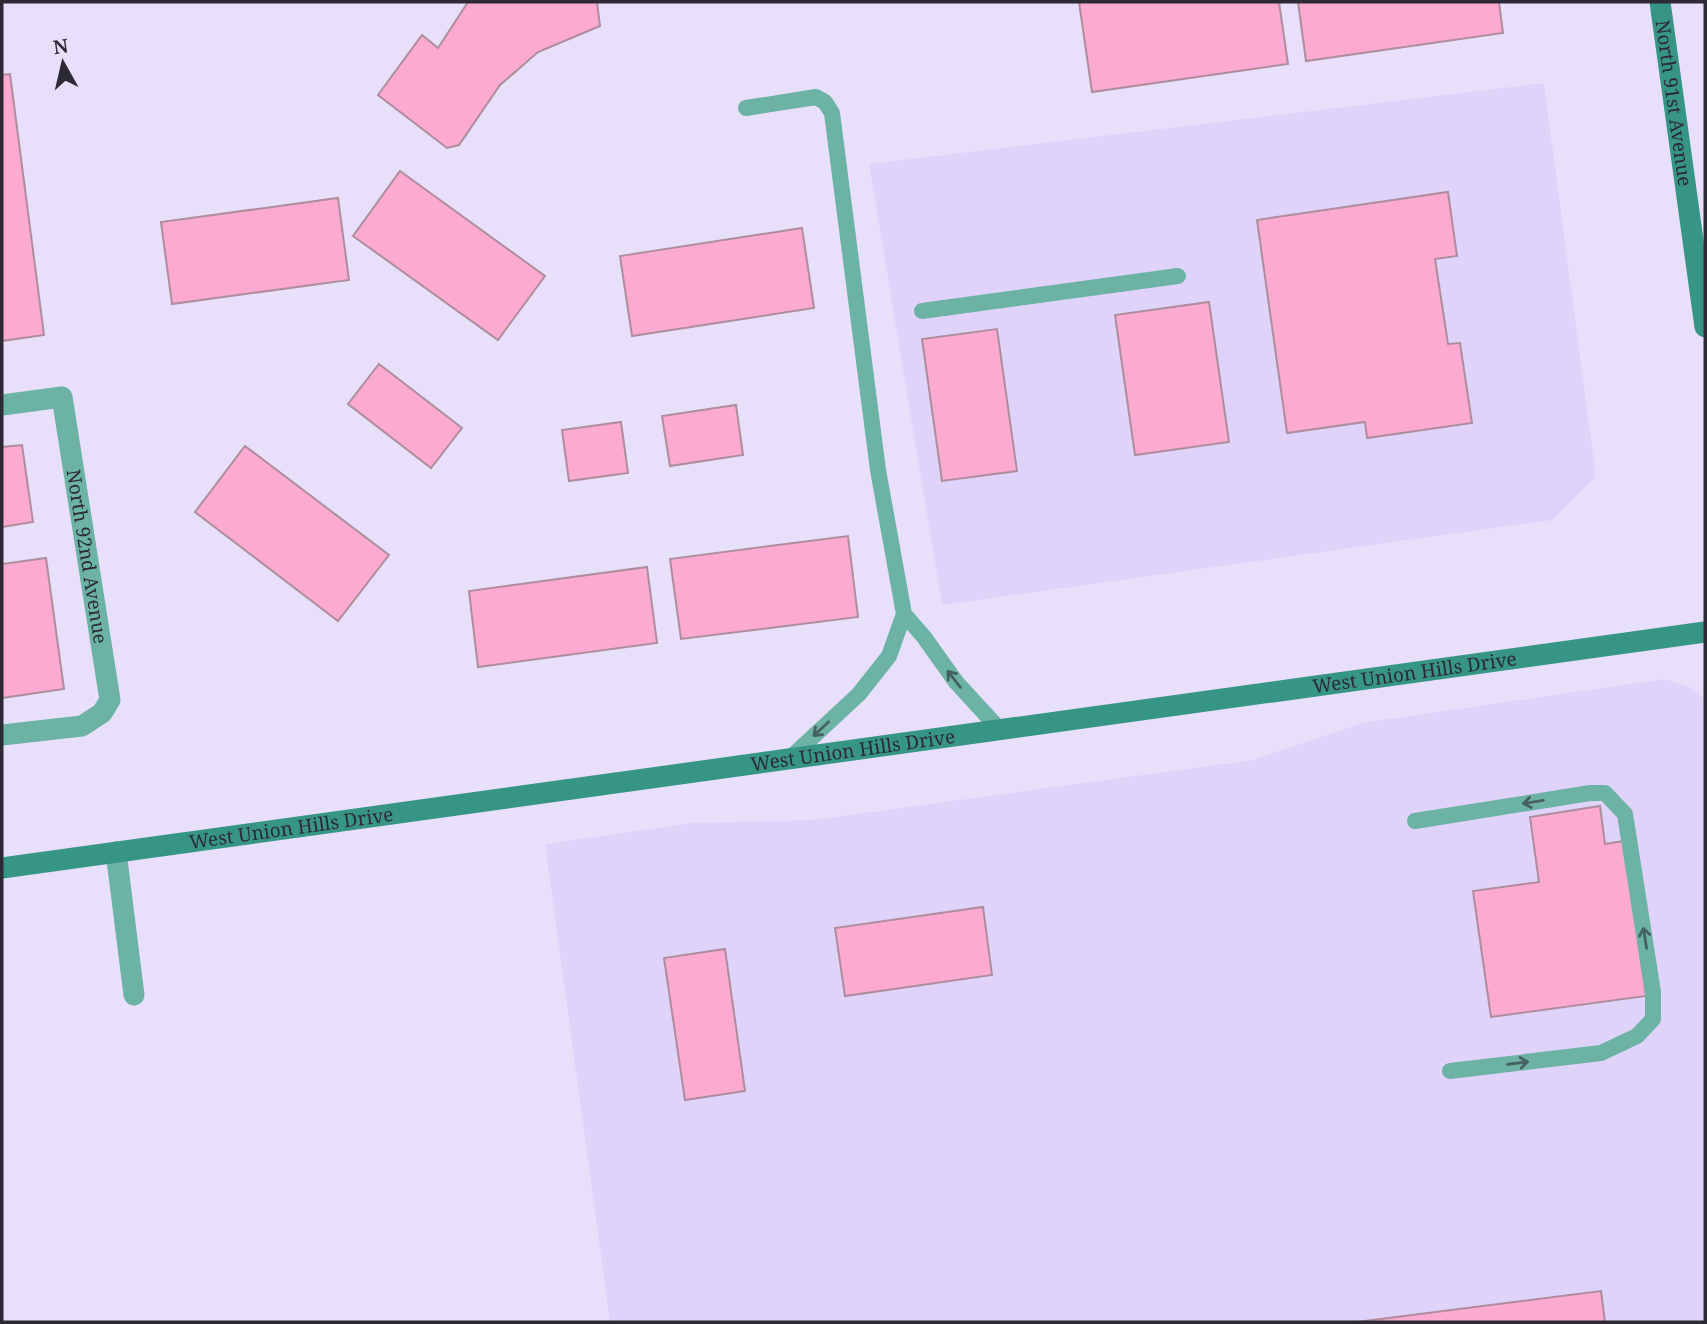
<svg xmlns="http://www.w3.org/2000/svg" width="1707" height="1324" font-family="'Noto Serif',serif">
  <style>
    .built { fill: #e0d3fa }
    .building { fill: #fcaad1; stroke: #ae8d9c; stroke-width: 2 }
    .lines { fill: none; stroke-linecap: round; stroke-linejoin: round }
    .lane { stroke: #6cb3a5; stroke-width: 16 }
    .street { stroke: #6cb3a5; stroke-width: 21 }
    .secondary { stroke: #379585; stroke-width: 21 }
    .oneway { stroke: #466162 }
    .labels { text-anchor: middle; stroke-width: 6; stroke-linejoin: round; paint-order: stroke }
    .street-label { font-size: 19px; fill: #2d2a36; stroke: #e8e0fa }
  </style>
  <rect width="100%" height="100%" fill="#e8e0fa"/>
  <path class="built" d="M1544,83L1596,477L1552,520L942,605L869,164Z
    M1664,679L1693,688L1705,700V1322H610L545,844L692,823L813,820L1253,760L1362,723Z"/>
  <path class="building" d="M468,2H597L600,26L538,52L500,85L459,145L447,148L378,95L422,35L438,48Z
    M1079,2H1279L1288,64L1092,92Z
    M1298,2H1499L1503,33L1306,61Z
    M10,74L44,335L2,341V75Z
    M400,171L545,276L498,340L353,236Z
    M1448,192L1457,256L1435,259L1448,344L1460,343L1472,423L1367,438L1365,422L1287,433L1257,220Z
    M338,198L349,280L172,304L161,222Z
    M802,228L814,308L632,336L620,256Z
    M1209,302L1229,442L1135,455L1115,315Z
    M997,329L1017,471L942,481L922,339Z
    M379,364L462,428L431,468L348,404Z
    M736,405L743,455L670,466L662,416Z
    M621,422L628,473L569,481L562,430Z
    M22,445L33,522L2,527V447Z
    M245,446L389,555L338,621L195,512Z
    M848,536L858,617L681,639L670,559Z
    M46,558L64,689L2,698V564Z
    M647,567L657,643L478,667L469,591Z
    M1600,806L1605,844L1624,841L1646,996L1491,1017L1473,891L1539,882L1530,817Z
    M983,907L992,975L845,996L835,928Z
    M725,949L745,1091L685,1100L664,958Z
    M1601,1291L1605,1322H1357Z"/>
  <g class="lines">
    <path class="lane" d="M746,108L816,97L825,102L832,113L878,470L904,614
      M922,311L1178,276
      M789,759L859,694L889,656L904,614L924,637L956,682L1000,730
      M1415,821L1590,793H1605L1625,814L1653,992V1019L1637,1036L1601,1053L1450,1071"/>
    <g class="street">
      <path id="s1" d="M2,405L62,397L110,700L102,713L82,726L2,735"/>
      <path d="M116,852L134,995"/>
    </g>
    <g class="secondary">
      <path id="s2" d="M1660,2L1705,327"/>
      <path id="s3" d="M2,868L1705,632"/>
    </g>
  </g>
  <defs><path id="oneway-shaft" d="M-6 0H5M1.5-3L5.5 0L1.5 3" fill="none" stroke-width="1.6" stroke-linecap="round" stroke-linejoin="round" transform="scale(1.75)"/></defs>
  <g class="oneway">
    <use href="#oneway-shaft" transform="translate(954 679) rotate(-128)"/>
    <use href="#oneway-shaft" transform="translate(821 729) rotate(137)"/>
    <use href="#oneway-shaft" transform="translate(1533 802) rotate(171)"/>
    <use href="#oneway-shaft" transform="translate(1645 938) rotate(-99)"/>
    <use href="#oneway-shaft" transform="translate(1518 1063) rotate(-7)"/>
  </g>
  <g class="labels">
    <g class="street-label">
      <text dy="7" stroke="none"><textPath href="#s2" startOffset="102">North 91st Avenue</textPath></text>
      <text dy="7" stroke="none"><textPath href="#s1" startOffset="222">North 92nd Avenue</textPath></text>
      <text dy="7" stroke="none"><textPath href="#s3" startOffset="1426">West Union Hills Drive</textPath></text>
      <text dy="7" stroke="none"><textPath href="#s3" startOffset="859">West Union Hills Drive</textPath></text>
      <text dy="7" stroke="none"><textPath href="#s3" startOffset="292">West Union Hills Drive</textPath></text>
    </g>
  </g>
  <rect width="1707" height="1324" fill="none" stroke="#2d2a36" stroke-width="7"/>
  <g transform="translate(63 63) rotate(352)" stroke="#e8e0fa" stroke-width="5" paint-order="stroke">
  <path d="M0-5L12 26L0 18L-12 26Z" fill="#2d2a36"/>
  <text y="-10" font-size="19" font-weight="bold" text-anchor="middle" fill="#2d2a36">N</text>
  </g>
</svg>
